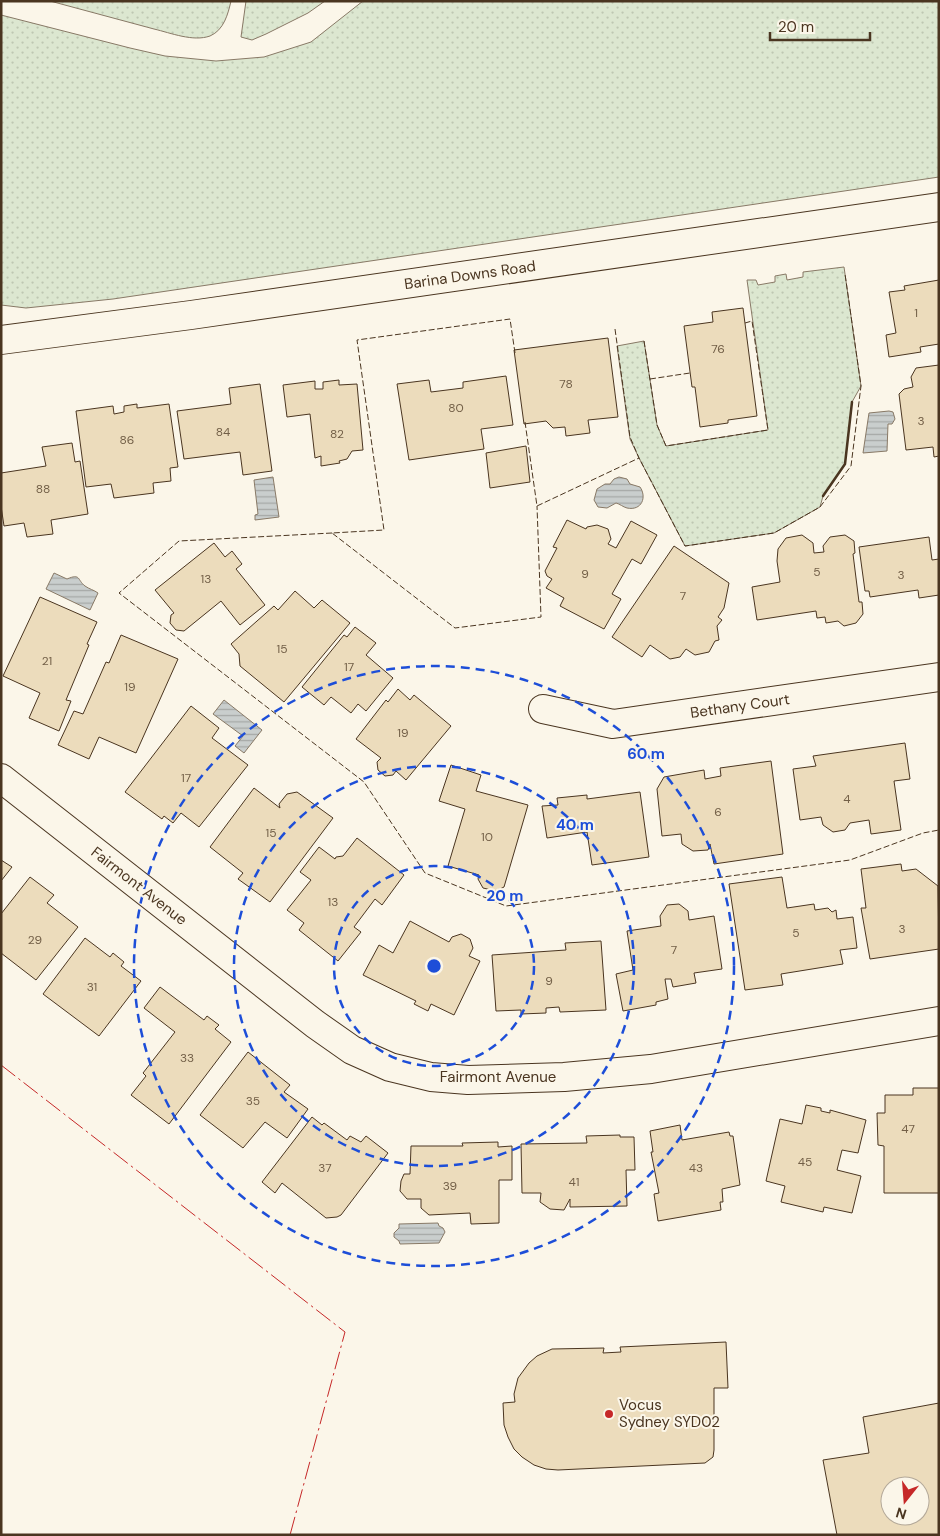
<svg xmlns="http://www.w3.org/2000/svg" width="940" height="1536" font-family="'DM Sans',sans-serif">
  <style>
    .grass { fill: url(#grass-dots); stroke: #887966 }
    .water { fill: url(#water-rules); stroke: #887966 }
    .building { fill: #ecdcbc; stroke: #4a3520; fill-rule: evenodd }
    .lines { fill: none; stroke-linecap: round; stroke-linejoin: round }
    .street-casing { stroke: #4a3520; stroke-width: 30 }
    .secondary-casing { stroke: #4a3520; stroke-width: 30 }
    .street { stroke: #fbf6e9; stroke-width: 28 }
    .secondary { stroke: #fbf6e9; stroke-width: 28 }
    .fence { stroke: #4a3520; stroke-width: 1; stroke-dasharray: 6 2.5; stroke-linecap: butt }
    .wall { stroke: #4a3520; stroke-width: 2.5 }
    .power { stroke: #c62828; stroke-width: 1; stroke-dasharray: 18 4 2.5 4; stroke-linecap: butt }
    .ring { fill: none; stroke: #1d4ed8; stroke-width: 2.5; stroke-dasharray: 9 6 }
    .poi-dot { fill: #c62828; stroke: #fbf6e9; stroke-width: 2 }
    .labels { text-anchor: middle; stroke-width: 4; stroke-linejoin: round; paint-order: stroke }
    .number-label { font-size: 12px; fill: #725f47 }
    .street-label { font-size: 15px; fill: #4a3520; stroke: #fbf6e9 }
    .poi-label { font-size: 15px; fill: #4a3520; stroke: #fbf6e9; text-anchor: start }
    .centre { fill: #1d4ed8; stroke: #fbf6e9; stroke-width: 2.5 }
    .ring-label { font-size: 15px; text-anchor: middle; font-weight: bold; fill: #1d4ed8; stroke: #fbf6e9; stroke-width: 4; stroke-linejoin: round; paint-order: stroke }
  </style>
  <defs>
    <pattern id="grass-dots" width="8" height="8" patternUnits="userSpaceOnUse" patternTransform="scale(1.25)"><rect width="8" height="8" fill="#dce7d0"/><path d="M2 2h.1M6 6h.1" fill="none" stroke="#bec7b2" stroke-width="1.8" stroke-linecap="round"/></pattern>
    <pattern id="water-rules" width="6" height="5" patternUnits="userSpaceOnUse" patternTransform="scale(1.25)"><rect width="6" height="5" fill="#c9cecd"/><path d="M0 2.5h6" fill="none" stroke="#a5a8a6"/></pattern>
  </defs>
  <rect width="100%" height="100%" fill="#fbf6e9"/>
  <path class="grass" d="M50,1H231C228,14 224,30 210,36C193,42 171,33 154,29C119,20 85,10 50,1Z
    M246,1H325L308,13L266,34L252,40L241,37Z
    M363,1H939V177L113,299L26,308L1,305V15L130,48L165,56L216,61L264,57L311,42Z
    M844,267L861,386L852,402L845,464L823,496L820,507L774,533L685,546L639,458L630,439L617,346L644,341L657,425L666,446L768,430L747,280H756L758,285L775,282V276L786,274L787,280L803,277V272Z"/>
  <path class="water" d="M889,411L893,412L895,419L892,424H888L887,451L863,453L869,413Z
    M273,477L279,517L255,520V515L258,514L254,480Z
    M619,477L627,479L630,484L640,487C647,497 642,511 627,508C623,507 620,504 616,503L607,508L598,507L594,500L597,489L605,484H610L614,479Z
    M54,573L67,579C81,573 77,580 85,586C89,589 94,590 98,593L90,610L46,589Z
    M224,700L262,730L244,753L235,746L243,736L213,714Z
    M438,1223L439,1226L443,1228L445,1232L439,1243L400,1244L399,1241L394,1237V1233L399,1228V1224Z"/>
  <path class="building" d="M939,280V344L920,347L921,352L889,357L886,335L896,333L889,292L905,290L904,286Z
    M743,308L757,416L728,420V423L700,427L695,387H692L684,326L713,322L712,312Z
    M608,338L618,417L588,420L590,433L566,436L565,427L553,428L546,421L524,424L514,350Z
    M939,365V456L934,457L933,447L906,450L899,394L904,389L913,387L911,377L916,368Z
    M506,376L513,425L481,429L484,449L409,460L397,384L429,380L431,392L463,388V382Z
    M339,380V385L357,384L363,450L352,451L347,459L339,461L340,463L321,466V456L315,458L310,414L287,417L283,385L315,381V389H323V382Z
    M260,384L272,471L243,475L240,452L184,459L177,411L231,404L229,388Z
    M137,404V408L169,404L178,467L170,468L171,481L153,483L154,493L114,498L111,484L86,487L76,411L113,406L114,414L124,412V406Z
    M72,443L75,462L80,461L88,514L51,520L53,534L27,537L24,523L4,526L1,506V473L46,466L42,447Z
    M526,446L530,482L490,488L486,453Z
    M567,520L586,529L587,527L597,525L608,529L611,539L608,544L616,548L631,521L657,535L641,564L632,559L612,594L621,599L604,629L560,606L564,598L546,588L552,579L547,576L545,571L557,548L553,547Z
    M802,535L813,543L814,553L824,552L823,546L830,537L845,535L854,541L855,553L853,554L859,602H862L863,614L856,623L844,626L838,621L826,623L825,617L817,618L816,611L757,620L752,587L780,582L777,561L778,549L786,538Z
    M929,537L932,560L939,559V595L919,598L918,590L870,597L869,591H865L859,547Z
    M214,543L225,557L232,551L242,564L236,569L265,605L240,625L221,601L184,631L176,630L170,623L171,615L174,613L155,590Z
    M674,546L729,583L724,608L718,617L722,620L717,626L719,640L715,641L709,652L695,655L686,649L680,657L670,659L650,645L642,657L612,637Z
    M295,591L314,608L322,600L350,623L284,702L240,666L239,654L231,644L274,606L278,610Z
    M40,597L97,622L87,644L89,645L66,700L71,701L59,731L29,718L40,693L3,676Z
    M355,627L376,643L366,655L393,678L366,711L358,704L351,713L331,697L324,705L302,687L344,635L347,637Z
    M121,635L178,659L136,753L99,737L89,759L58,745L74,711L83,714L106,662L109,663Z
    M398,689L410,700L414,695L451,726L406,780L396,771L393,775L385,776L378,770L377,762L381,758L356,739L386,700L388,702Z
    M191,706L219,728L212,738L248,765L199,827L181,813L173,823L164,816L162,819L125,792Z
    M905,743L910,779L894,781L901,830L871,834L869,820L850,823L845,830L833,832L823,825L821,817L800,820L793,769L816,766L813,756Z
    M771,761L783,854L714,864L710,844L708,850L693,851L682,844L681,834L662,836L657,789L664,777L704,770L705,779L721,776L720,768Z
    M451,765L481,775L476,791L528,805L504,887L496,891L483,888L478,879L479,875L448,866L465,809L439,801Z
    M254,788L280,808L279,804L287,794L297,792L333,818L270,902L238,879L243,873L210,847Z
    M640,792L649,857L592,865L587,832L547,838L542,806L558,805L557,798L587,795V799Z
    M357,838L404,875L382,905L375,899L354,927L361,932L338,961L299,930L304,923L287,910L311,880L300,872L319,847L335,859L336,857L343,856Z
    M1,860L12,867L1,881Z
    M901,864L902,871L916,869L938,886L939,949L870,959L861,908H866L861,869Z
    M30,877L54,895L47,903L78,927L36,980L1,953V914Z
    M782,877L787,908L814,904L815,910L828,908L832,912L836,910L837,919L853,917L857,948L840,950L843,964L781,974L783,985L745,990L729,884Z
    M679,904L688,911L689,920L714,916L722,969L694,973L696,983L673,987L671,979H665L668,999L656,1002V1005L623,1011L616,974L633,970L627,931L661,926L660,916L667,905Z
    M410,921L449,942L452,937L461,934L470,939L473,948L469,956L480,961L454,1015L431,1004L428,1011L414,1004L416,1001L363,975L379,945L393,953Z
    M85,938L110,957L113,953L124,962L121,966L141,981L99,1036L43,994Z
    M601,941L606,1010L560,1012L559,1007L546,1008V1013L521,1014V1010L496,1011L492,955L566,950L565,943Z
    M160,987L204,1020L207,1016L219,1025L215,1029L231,1042L169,1124L131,1095L146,1076L143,1073L175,1032L144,1008Z
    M248,1052L290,1085L284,1092L308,1109L287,1138L265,1122L243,1148L200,1115Z
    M913,1088H939V1193H884V1146L878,1145L877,1113H885V1095H913Z
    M806,1105L821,1108V1111L830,1113V1110L866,1120L858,1153L842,1150L837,1170L861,1176L852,1213L824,1207L823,1212L781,1202L785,1186L766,1181L780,1119L802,1124Z
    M312,1117L322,1125L324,1123L347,1140L350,1136L361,1142L366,1136L388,1153L341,1215L337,1217L326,1218L282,1183L275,1193L262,1182Z
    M680,1125L682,1140L729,1132L730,1136H733L740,1185L722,1189L723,1202H720L721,1210L658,1221L654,1194L659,1193L651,1152H653L650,1131Z
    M620,1135V1137H634L635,1170H626L627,1206L570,1207V1199L564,1210L550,1209L540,1202L541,1193H522L521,1144L587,1143L586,1136Z
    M498,1142V1147L512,1146V1180H499V1223L471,1224L470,1213L429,1215L421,1208V1199H407L400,1191L401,1181L404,1174H410L411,1146H463L462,1143Z
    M726,1342L728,1388H714V1450L713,1457L705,1463L558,1470L546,1469L534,1465L522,1457L514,1449L508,1437L504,1425L503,1403L515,1402L514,1394L518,1378L529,1363L537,1356L552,1349L604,1348L603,1353L621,1352L620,1347Z
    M939,1403V1535H837L823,1460L869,1453L863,1417ZM890,1486H920V1516H890Z"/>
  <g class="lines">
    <g class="street-casing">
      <path id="street" d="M543,709L613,724L939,677
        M1,778L315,1024L352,1050L390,1067L431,1077L468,1080L564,1077L651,1069L939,1021"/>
    </g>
    <g class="secondary-casing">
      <path id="secondary" d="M1,340L191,315L939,207"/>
    </g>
    <use href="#street" class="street"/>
    <use href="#secondary" class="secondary"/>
    <path class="fence" d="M615,329L630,437L639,458L685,546L774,533L820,507L851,466L861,386L845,274
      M644,341L657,425L666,446L768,430L752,321L745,323
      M515,353L510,319L357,340L384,530L332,533L455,628L541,617L537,506
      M650,379L690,373
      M525,422L537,506L639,458
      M332,533L179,541L119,593L364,782L425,873L506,906L850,860L923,833L939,830"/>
    <path class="wall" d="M823,496L845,464L852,402"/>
    <path class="power" d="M1,1065L345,1332L290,1535"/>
  </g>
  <g class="ring">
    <circle cx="434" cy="966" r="100"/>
    <circle cx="434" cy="966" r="200"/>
    <circle cx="434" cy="966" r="300"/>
  </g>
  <circle class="poi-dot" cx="609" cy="1414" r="5"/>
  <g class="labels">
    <g class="number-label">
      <text x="916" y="317">1</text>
      <text x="718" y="353">76</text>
      <text x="566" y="388">78</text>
      <text x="456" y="412">80</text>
      <text x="921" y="425">3</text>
      <text x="223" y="436">84</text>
      <text x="337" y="438">82</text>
      <text x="127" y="444">86</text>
      <text x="43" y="493">88</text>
      <text x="817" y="576">5</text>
      <text x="585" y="578">9</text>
      <text x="901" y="579">3</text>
      <text x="206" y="583">13</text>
      <text x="683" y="600">7</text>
      <text x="282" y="653">15</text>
      <text x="47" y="665">21</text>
      <text x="349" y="671">17</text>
      <text x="130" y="691">19</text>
      <text x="403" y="737">19</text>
      <text x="186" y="782">17</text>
      <text x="847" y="803">4</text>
      <text x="718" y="816">6</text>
      <text x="271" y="837">15</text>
      <text x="487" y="841">10</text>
      <text x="333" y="906">13</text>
      <text x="902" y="933">3</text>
      <text x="796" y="937">5</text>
      <text x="35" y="944">29</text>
      <text x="674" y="954">7</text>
      <text x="549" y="985">9</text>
      <text x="92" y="991">31</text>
      <text x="187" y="1062">33</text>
      <text x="253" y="1105">35</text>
      <text x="908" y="1133">47</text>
      <text x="805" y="1166">45</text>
      <text x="325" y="1172">37</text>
      <text x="696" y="1172">43</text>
      <text x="574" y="1186">41</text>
      <text x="450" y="1190">39</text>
    </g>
    <g class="street-label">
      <text transform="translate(470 275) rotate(-8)" y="5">Barina Downs Road</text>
      <text transform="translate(740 706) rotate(-8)" y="5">Bethany Court</text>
      <text transform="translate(139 886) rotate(38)" y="5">Fairmont Avenue</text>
      <text x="498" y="1082">Fairmont Avenue</text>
    </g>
    <g class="poi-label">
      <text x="619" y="1410">Vocus<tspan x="619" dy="17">Sydney SYD02</tspan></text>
    </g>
  </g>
  <circle cx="434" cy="966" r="8" class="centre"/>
  <g class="ring-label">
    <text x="646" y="759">60 m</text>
    <text x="575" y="830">40 m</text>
    <text x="505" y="901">20 m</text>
  </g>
  <rect width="940" height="1536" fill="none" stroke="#4a3520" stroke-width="5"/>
  <g transform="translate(905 1501) rotate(197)"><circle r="24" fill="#fbf6e9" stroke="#b4a999"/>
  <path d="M0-4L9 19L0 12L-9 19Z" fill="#c62828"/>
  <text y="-8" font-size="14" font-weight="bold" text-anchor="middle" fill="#4a3520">N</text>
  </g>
  <path d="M770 32v8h100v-8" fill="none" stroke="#4a3520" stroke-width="2.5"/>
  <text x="778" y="32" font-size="15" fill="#4a3520" stroke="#fbf6e9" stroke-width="4" paint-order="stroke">20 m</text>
</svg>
